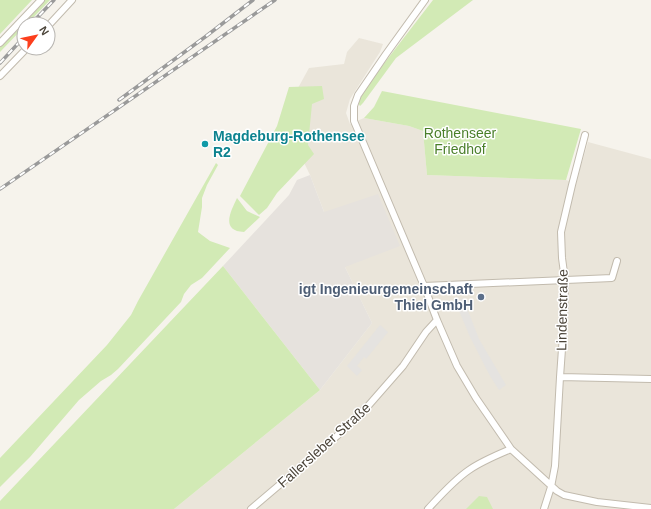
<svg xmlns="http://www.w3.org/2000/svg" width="651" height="509" font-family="Arial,sans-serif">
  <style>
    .residential { fill: #eae5da }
    .industrial { fill: #e6e2dd }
    .green { fill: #d2eab5 }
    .parking { fill: #e5e3e0 }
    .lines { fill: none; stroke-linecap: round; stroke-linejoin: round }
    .minor-casing { stroke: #c2bbae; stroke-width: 8 }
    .minor { stroke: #fff; stroke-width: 6 }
    .rail-casing { stroke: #9a9a9a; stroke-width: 3.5 }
    .rail { stroke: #fff; stroke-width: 2; stroke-dasharray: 6; stroke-linecap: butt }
    .culture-dot { fill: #0f9aa8; stroke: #fff; stroke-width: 1.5 }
    .service-dot { fill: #5c6f8a; stroke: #fff; stroke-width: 1.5 }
    .labels { text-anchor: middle; stroke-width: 3; stroke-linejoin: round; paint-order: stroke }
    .park-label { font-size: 14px; fill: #4a7f2a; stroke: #fff }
    .culture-label { font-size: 14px; font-weight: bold; fill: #0d838f; stroke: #fff; text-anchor: start }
    .service-label { font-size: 14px; font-weight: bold; fill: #4e5e75; stroke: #fff; text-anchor: end }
    .street-label { font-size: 14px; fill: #4b4439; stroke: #fff }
  </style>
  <rect width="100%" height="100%" fill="#f6f3ec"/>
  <path class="residential" d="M359,38L383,44L380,52L350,99L346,113L350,124L364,118L409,126L423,131L427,175L566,180L576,183L588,142L651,159V509H174L320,390L372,323L345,267L310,175L282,117L309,68L344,64L347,52Z"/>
  <path class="industrial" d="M310,175L324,212L378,194L400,246L345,267L372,323L320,390L223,266L289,195L297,180Z"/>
  <path class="green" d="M0,0H32L0,34Z
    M44,0H50L27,24H24V27L0,52V47Z
    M433,0H473L396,58L363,103L360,106L358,103L359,99L379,70Z
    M322,86L324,99L312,104L308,145L314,154L277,193L267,208L259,215L240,196L277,126L289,87Z
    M382,91L581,129L566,180L427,175L423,131L409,126L364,118L374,107Z
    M216,163L218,165L207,185L202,198V207L198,232L210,241L230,248L202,278L191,285L184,294L181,302L118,369L111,375L101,381L79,400L30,457L0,487V458L107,345L131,315L138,301Z
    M237,198L247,211L260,217L244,232C220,231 231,211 237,198Z
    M223,266L320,390L174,509H0V501Z
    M479,496L487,497L493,509H466Z"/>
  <path class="parking" d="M463,298L479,339L506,385L499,390L490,376L470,337L455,301Z
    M380,325L388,332L366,359L364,357L357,366L362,370L357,376L347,366Z"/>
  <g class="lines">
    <g class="minor-casing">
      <path id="minor" d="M425,0L386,54L358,95L354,106V121L424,286L437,320L457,366L476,398L507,443L511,449L557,491L564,495L597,502L651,508
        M48,26L72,0
        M0,43L41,0
        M0,76L27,48
        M424,286L612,278L617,261
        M560,377L651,379
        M251,509L337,436L368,406L403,366L426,332L437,320
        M428,509C441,495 453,481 469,470C482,461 497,455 511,449
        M544,509L551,487L555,466L560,377L564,321L565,280L562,258L561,232L572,185L585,135"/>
    </g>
    <use href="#minor" class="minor"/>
    <g class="rail-casing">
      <path id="rail" d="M31,24L54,0
        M0,63L24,37
        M119,100L205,37L253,0
        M0,189L275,0"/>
    </g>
    <use href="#rail" class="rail"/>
  </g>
  <circle class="culture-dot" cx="205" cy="144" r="4"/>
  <circle class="service-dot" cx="481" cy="297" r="4"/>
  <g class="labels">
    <g class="park-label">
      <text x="460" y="138">Rothenseer<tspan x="460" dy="16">Friedhof</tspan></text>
    </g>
    <g class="culture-label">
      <text x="213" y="141">Magdeburg-Rothensee<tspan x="213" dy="16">R2</tspan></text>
    </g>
    <g class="service-label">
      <text x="473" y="294">igt Ingenieurgemeinschaft<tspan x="473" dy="16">Thiel GmbH</tspan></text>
    </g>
    <g class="street-label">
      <text transform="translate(562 310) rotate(-89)" y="5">Lindenstraße</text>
      <text transform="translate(324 445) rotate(-42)" y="5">Fallersleber Straße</text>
    </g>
  </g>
  <g transform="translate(36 36) rotate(57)"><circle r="19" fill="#ffffff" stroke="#b7b4b0"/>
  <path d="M0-3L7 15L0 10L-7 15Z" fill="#fc3f1d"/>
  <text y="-6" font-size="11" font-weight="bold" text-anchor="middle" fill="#4b4439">N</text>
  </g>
</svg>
